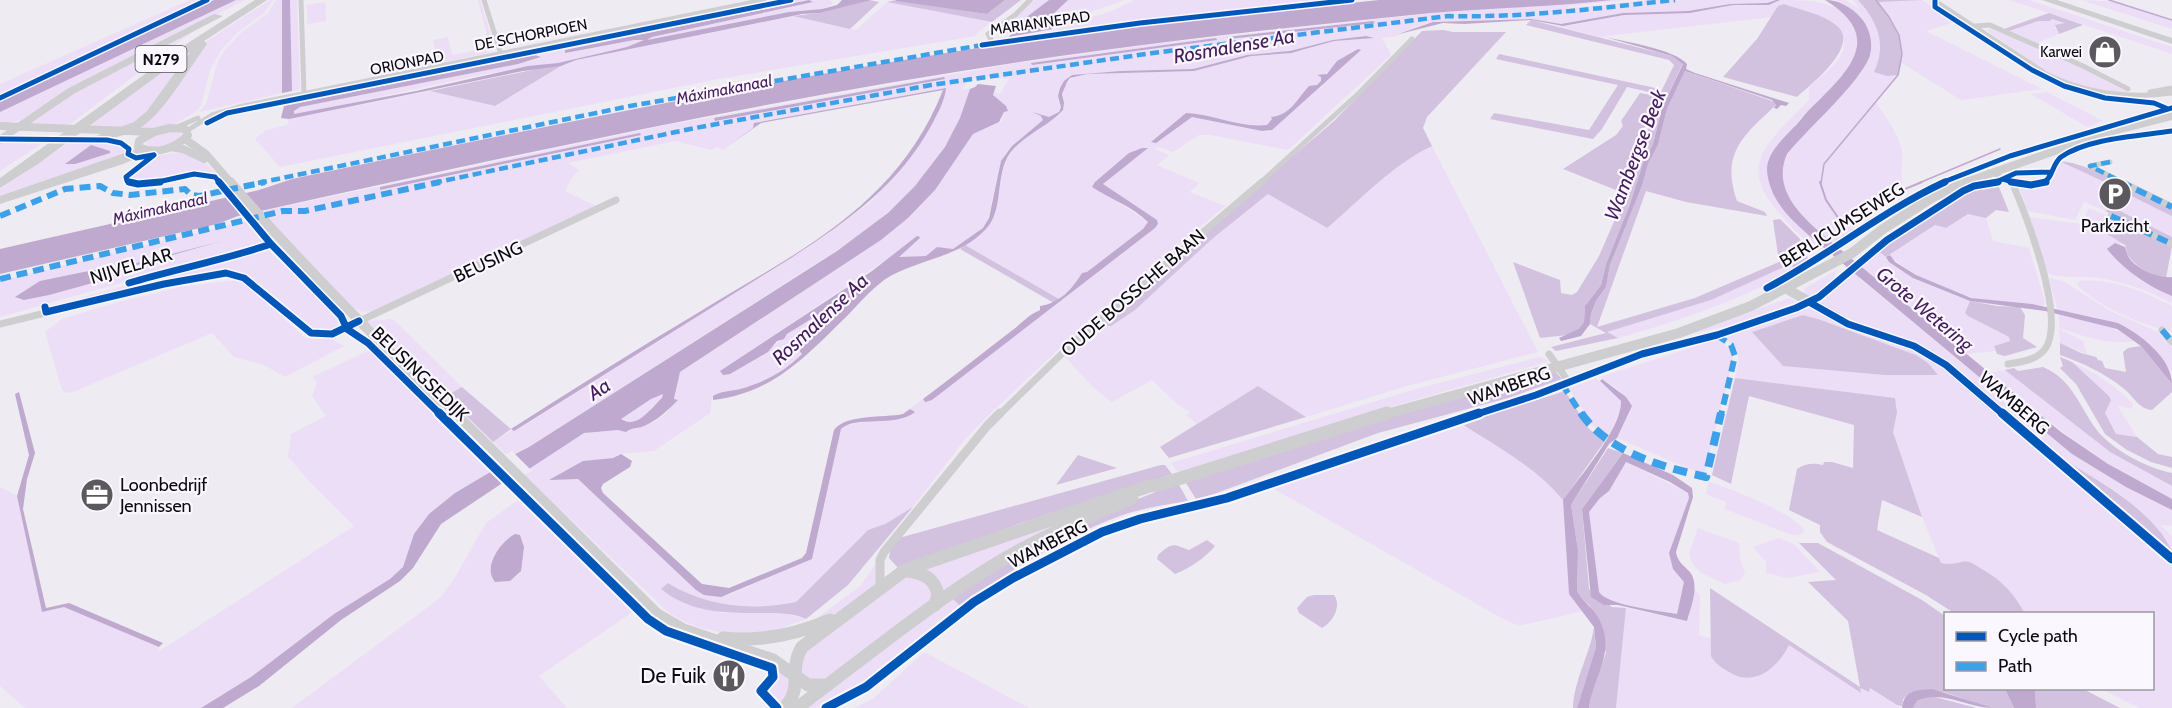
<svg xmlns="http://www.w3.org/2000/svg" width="2172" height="708" font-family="Cabin,sans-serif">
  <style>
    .green { fill: #ecdef6; fill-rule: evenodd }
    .forest { fill: #d3c1e0 }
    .water { fill: #bfa9cf; fill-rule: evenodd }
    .pier { fill: #efebf2 }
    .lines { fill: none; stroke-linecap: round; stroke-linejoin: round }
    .stream-far1 { stroke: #bfa9cf; stroke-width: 1.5 }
    .stream { stroke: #bfa9cf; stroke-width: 2 }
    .street-far2 { stroke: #cecdcf; stroke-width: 5 }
    .street-far1 { stroke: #cecdcf; stroke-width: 7 }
    .street { stroke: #cecdcf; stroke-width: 9 }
    .secondary-far2 { stroke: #cecdcf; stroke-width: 8 }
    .secondary-far1 { stroke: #cecdcf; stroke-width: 10 }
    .secondary { stroke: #cecdcf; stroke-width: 13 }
    .highway { fill: #cecdcf; fill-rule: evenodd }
    .quiet-far2 { stroke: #3ca1e9; stroke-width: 4.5; stroke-dasharray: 9 4.5; stroke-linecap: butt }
    .quiet-far1 { stroke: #3ca1e9; stroke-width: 6; stroke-dasharray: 11 6; stroke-linecap: butt }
    .quiet { stroke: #3ca1e9; stroke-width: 8; stroke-dasharray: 14 8; stroke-linecap: butt }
    .cycleway-far2-casing { stroke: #fbf7ff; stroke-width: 8 }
    .cycleway-far1-casing { stroke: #fbf7ff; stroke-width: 10 }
    .cycleway-casing { stroke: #fbf7ff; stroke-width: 13 }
    .cycleway-far2 { stroke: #0057b8; stroke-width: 5 }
    .cycleway-far1 { stroke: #0057b8; stroke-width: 7 }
    .cycleway { stroke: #0057b8; stroke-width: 9 }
    .labels { text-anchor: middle; stroke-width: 4.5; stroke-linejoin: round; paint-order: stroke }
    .far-street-label { font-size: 15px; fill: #0c0a0e; stroke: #fbf7ff }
    .far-poi-label { font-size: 15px; fill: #0c0a0e; stroke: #fbf7ff; text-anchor: end }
    .shield { fill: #fbf7ff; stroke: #545156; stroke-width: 1.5 }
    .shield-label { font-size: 16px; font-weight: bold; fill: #0c0a0e }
    .far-water-label { font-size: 16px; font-style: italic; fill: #441d5a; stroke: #fbf7ff }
    .street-label { font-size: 18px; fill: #0c0a0e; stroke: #fbf7ff }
    .poi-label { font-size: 18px; fill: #0c0a0e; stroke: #fbf7ff }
    .water-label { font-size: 20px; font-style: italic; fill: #441d5a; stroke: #fbf7ff }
    .near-poi-label { font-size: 21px; fill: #0c0a0e; stroke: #fbf7ff; text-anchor: end }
  </style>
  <rect width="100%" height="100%" fill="#efebf2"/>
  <path class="green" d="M190,0H204L0,97V84Z
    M208,0H214L0,101L15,90Z
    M236,0H245L58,96L21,120L0,124V112Z
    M270,0H273L264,13L238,32L221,50L210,70L201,106L195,112L172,126L153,130L142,129L140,126L204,43Z
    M276,0H282V93L199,112L206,104L218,61L225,50L242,32L268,13Z
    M290,0H297L300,90L292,91Z
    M337,0L325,2L326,21L307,24V5Z
    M478,0H480L495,49L484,54L375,76L374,71L437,59L433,40L448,37L452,55L490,48Z
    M796,0H830L833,4L822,9L789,12L647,40L652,37L813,2L809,0L565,50C590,53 622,34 644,40L627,47L558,63L485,74L301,114H294V111L300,107L535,60L540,58V55L284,106L282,103Z
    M1032,0H1049L1009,33L991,34Z
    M1068,0H1125L1070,19C1090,21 1117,10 1134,0H1338L1035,35L1057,30L1052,15Z
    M1612,0H1626L1568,6L1569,8L1649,0H1776L1767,3L1730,4L1688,11L1623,13L1561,24L1531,19L1432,22L1395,34L1397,36L1382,38L1391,55L1288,150L1211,135H1199L1173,152L1158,147L1155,149L1169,155L1157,165L1199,183L1190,192L1225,206L1094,316L997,407L965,439L913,507L885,524L868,530L796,602C752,611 707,607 669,583L662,589L722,613H783L806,619L784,627L781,635C741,635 701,636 667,611L522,473C535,465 575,435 585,433C613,428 657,435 673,403C677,396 677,382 679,373L881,240L908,218L935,190L973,134L1002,121L1004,112L1008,110L993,95L995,92L1000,94L1009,79L990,77L968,80L962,90L970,89C966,99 964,109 960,119C941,167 901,203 862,234L529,447L508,457L493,442L791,258L870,203L914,154L937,115L946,88L756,122L753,128L722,150L717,147L712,150L675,141L568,163L579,170L571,179L565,191L596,206L375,311L363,312L352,307L278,230L263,211L667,125L1011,64L1154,44L1434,13ZM1366,36L1373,38L1334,41L1304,50L1251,56L1194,71L1087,74C1068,78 1059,83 1064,104C1051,125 1026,132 1011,153C1000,167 1002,185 997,201C992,220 980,234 965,245L1059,299L1076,283L1082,273L1087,272L1143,229L1148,222L1107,194L1100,192L1095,182L1129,153L1142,148L1103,185L1157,220L1158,224L932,400L924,401L923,399L910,409L915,412L844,426L841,429L812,559L729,595L696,590L578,479H553L583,461L613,458L618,454L654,451L710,413L712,398C725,391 739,389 754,385C773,379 788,368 802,354L797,348L845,304L840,301L792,330L775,345L720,371L920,237L915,244L898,257L926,256L937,247L953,249L983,228L988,218L1001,161L1012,146L1043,120L1041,116L1032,113L1049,117L1059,112L1061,107L1058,96L1060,88L1072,75L1120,71L1193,69L1247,55L1290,51L1333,40ZM1216,38L1217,39L1031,63ZM1348,57L1268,132L1192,117L1151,142L1186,113C1213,114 1239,128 1267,125L1273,119L1284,114L1322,81L1321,77C1332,71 1336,62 1348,57ZM943,77L945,79L716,121L714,119ZM640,133L380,190V188Z
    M1780,0C1806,0 1840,0 1854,24C1871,61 1828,89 1807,111C1802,117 1796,125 1790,132C1782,140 1770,150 1769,162C1765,194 1786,215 1808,235C1814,240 1822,245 1824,250C1810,247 1796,232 1787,222C1732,165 1766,145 1809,100V88C1820,76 1845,61 1844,43C1844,37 1840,30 1837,25L1784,4L1778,6L1772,17L1606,36L1604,38L1554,25H1574L1624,15L1702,11L1733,5H1769Z
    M1836,0H1845L1860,9L1853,0H1858C1874,17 1885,36 1879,61L1887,76L1898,75L1876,102C1885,117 1900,135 1902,152C1904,165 1898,177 1905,189L1848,225L1857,232L1841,242L1833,243C1813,227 1786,206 1782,180C1776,139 1855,98 1868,59C1869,54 1868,47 1867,41C1864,16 1858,13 1836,0Z
    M1922,0L1954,22L1926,31L2042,89L1961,100L1902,63C1903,38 1894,21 1878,1Z
    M2009,0H2029L2172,47V54Z
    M2081,0L2121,2L2123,4L2172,20V29Z
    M887,2L992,22L979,31L976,36L713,80L280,167L255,139L266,130L287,125L289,119L430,91L495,106L561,66L576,60L793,16L856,30Z
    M2049,19L2059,20L2066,23L2056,25L2055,28L2059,34L2037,43L2009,31L2038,21H2049Z
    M1992,28L2078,66L2130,94L2086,88L2052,75L1986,30Z
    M195,30L65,128L21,126L66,96Z
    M200,43L170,88L131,127L88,128Z
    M2047,92L2103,121L2087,127L2031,94Z
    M167,131L182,134C175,145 159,149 147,145L146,143L150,138Z
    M31,139H49L0,171V144L4,141Z
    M73,140L113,144L140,152L0,199V189Z
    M1432,146L1538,352L1407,386L1306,417L1258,386L1197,424L1187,416L1190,412L1178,405L1152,380L1112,402L1094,388L1064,356L1096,325L1159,288L1212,239L1268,194L1324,227C1361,202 1391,165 1432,146Z
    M185,151L203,161L217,174C193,171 146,190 130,180L128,177C137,168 148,165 156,156Z
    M2061,162C2099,178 2134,198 2172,216V237L2118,210L2110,209L2105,211L2084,202L2075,220L2028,211L2019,187L2049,186Z
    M2089,208L2121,222L2126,245L2120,244L2114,256L2139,280L2172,296V303C2148,291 2124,281 2097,278C2079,275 2064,280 2047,273L2028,217L2081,224Z
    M1968,214L1986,217L1993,241L2029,248L2045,302L2044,306L1982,300L1958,294L1916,275L1891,258L1890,255L1935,225L1946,228Z
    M245,221L265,244L234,255L184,265L0,317V281Z
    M1877,250L1913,278L1970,301L1965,313L1968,316L2009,337L2010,341L1994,346L1995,351L1967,354L1868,272L1859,278L2072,454L2126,487L2172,510V526L2161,525L2172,536V550L2155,525L2144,513L2117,492L2065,460L1961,373L1820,304Z
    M261,251H269L337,318V324L340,327L332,330L315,329L250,276C216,259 90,299 49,309V307L184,269Z
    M1786,266L1801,268C1742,298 1682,321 1618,338L1606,332L1711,300Z
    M1837,270C1831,285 1825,290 1811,298L1804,294L1805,288Z
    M2049,278L2063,281L2110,311L2158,332L2172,347V372C2137,325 2114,319 2058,311Z
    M237,280L243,281L304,337L313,339L330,338L344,346L285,377L264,365L234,357L212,333L73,392L66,393L62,390L45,332L62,319L115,303L180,287Z
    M2080,281C2112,278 2144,292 2172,306V331C2139,324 2104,309 2078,286V282Z
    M1789,298L1796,302L1733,325L1685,335Z
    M1804,308L1814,310L1838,322L1930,356L2172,562V708H2139L2101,689L2152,688V614L2025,613C2012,590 1991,572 1968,561L1958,565L1941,563L1922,517L1893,432L1897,413L1894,398L1735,378C1740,356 1742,353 1725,337ZM1803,315L1818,319L1916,355L1928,363L1938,375H1884L1783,366L1753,332Z
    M2059,315L2107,325L2135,341C2109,346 2084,336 2059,328Z
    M393,319L462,387L446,396L367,321Z
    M2059,329L2083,341L2087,354L2060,343Z
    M1718,339L1730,350L1733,360L1705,471L1702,474L1617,438L1630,412L1620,391L1600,377Z
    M370,350L477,454L492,471L455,493L429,514L414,534L403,567L390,579L334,614L251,677L201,708H25L0,686V487L17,496L42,612L64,607L159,647L158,652L354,526L310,482L288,457L291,434L326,416L312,396L317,382L312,377Z
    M1539,357L1550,361L1411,401L1178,472L1171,463L1416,389Z
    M2072,362C2095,373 2115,385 2133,404L2132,409L2120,406L2118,407L2137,437L2116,434L2105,413L2111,400L2109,396Z
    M2005,370L2110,452L2172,486V499C2104,468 2048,421 1990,373Z
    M1596,378L1621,401L1620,410L1609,438L1593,426L1569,388Z
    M663,394L662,398C651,409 638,430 620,419L651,399Z
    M1462,424L1531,468L1552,486L1563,500L1569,593L1583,611L1519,626L1505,620L1269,486L1423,433Z
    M1626,462L1688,493L1689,498L1669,553L1673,569L1684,582L1677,614C1661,611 1606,605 1598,592L1589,512L1600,498L1609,491Z
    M1709,481C1726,488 1802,515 1804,532L1798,535L1789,534L1725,509L1726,502L1706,494Z
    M521,498L634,611L539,676L567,708H292L440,598L454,579L486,523ZM515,534L522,545L520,573L510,581L495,582L491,576C490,559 500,542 515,534Z
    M1090,508L947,594L923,566Z
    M1698,528L1739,543L1740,559L1745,573L1740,580L1725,584L1701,573L1692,563L1689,553Z
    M1779,538L1795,545L1820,572L1788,578L1766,573V562L1753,547Z
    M875,565C889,590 839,611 822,621H813L860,586Z
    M908,575L920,576L933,591L931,601L833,678L814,681L800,675L804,648Z
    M1695,589L1700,596L1699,635L1711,639L1713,660C1738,688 1774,678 1789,645L1865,691L1869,687L1901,708H1616L1626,608L1687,621Z
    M952,598L960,606L868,681L818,708H804Z
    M924,652L1020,703L1029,708H855L874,698Z
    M776,667L792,678L784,706L767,690L776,677Z"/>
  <path class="forest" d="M869,0L879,2L850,29L793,16L820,13Z
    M896,0L987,14L1005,0H1021L992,22L887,2Z
    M1858,0H1922L1878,2C1896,25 1909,46 1898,75L1887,76L1874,72C1887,44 1878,22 1858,0Z
    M1784,4C1800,10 1823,14 1836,25C1862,45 1811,84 1797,97L1723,77L1757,39L1778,6Z
    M2049,13L2083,25L2059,34L2055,25L2065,23L2052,19L2050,21H2038L2009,31L2004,29Z
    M1531,20L1672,56L1683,63L1662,108L1653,144L1643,163L1630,204L1606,264L1601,285L1585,306L1584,322L1579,330L1568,335L1540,338L1513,262L1560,280L1561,293L1572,295L1577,292L1599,256L1626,194L1563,169L1616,135L1623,126L1621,121L1640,93L1656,96L1640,140L1644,141L1659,96L1674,65L1669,60L1526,25Z
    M1443,30L1453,32H1506L1427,117L1423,128L1432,146C1392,165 1360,200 1327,228L1268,194L1212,239L1135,310L1111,326L1096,325L1334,121L1422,31Z
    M1499,54L1660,89L1658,94L1627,87L1602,129L1593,139L1490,119L1494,113L1589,130L1618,85L1496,59Z
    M551,66H561L495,106L430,91Z
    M1685,71L1775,102L1776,105C1744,135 1720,153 1737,201L1765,212L1767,216L1686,202L1646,191L1597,327L1695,298L1779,262L1773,220L1780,219L1800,239L1810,263L1801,268L1786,266L1711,300L1607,332L1618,338L1556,351L1551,347L1606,333L1590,324L1591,314L1596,301L1606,287L1610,265L1642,186L1648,164L1658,145L1667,109Z
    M2061,162C2080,159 2150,198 2172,208V216C2134,198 2099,178 2061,162Z
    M1983,187H1999L2009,212L1996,210L1986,218L1968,214L1946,228L1935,225L1886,257L1877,250L1958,197Z
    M2110,209L2118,210L2172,237V243L2105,211Z
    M2121,222L2172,246L2166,278C2154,277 2138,268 2130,258C2127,255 2126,247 2125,245L2107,234L2106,228Z
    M965,245L1059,299L1054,303L960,249Z
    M1970,301L1997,306L2020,307L2025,315L2023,338L2037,347L2005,356L1997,354L1994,346L2010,341L2009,337L1968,316L1965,313Z
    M1803,315L1818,319L1916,355L1928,363L1938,375H1884L1783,366L1752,332Z
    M2060,343L2081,353L2096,357L2098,360L2102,361L2105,368L2126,372L2123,352L2128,348L2141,346L2172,384V392L2152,410C2138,409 2133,395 2123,388C2104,373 2083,363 2060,355Z
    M2060,357L2072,362L2109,396L2111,400L2105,413L2116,434L2137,437L2158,454L2172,457V468L2151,462L2127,450L2105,434L2076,384L2060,368L2063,366Z
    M2043,367C2072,379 2079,406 2096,429C2112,450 2147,468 2172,473V486L2110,452L2005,370L2014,368L2018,371Z
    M1555,371L1562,379L1508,398L1378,433L1214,494L1196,499L1184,480L1431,403Z
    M1735,378L1895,398L1897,413L1893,432L1922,517L1882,500L1877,530L1939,558L1941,563C1955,566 1962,560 1970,562C1997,577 2009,586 2025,613H1954L1926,595L1827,542L1820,532V525L1789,510L1797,469C1806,463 1813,463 1823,465L1824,462H1832L1853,468L1854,425L1749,396L1731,484L1712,475Z
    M1258,386L1306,417L1169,458L1160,447Z
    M462,387L511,429L493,442L446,396Z
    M1565,391L1589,429L1605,441L1563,500C1536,467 1497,447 1462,424Z
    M1608,448L1623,453L1582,509L1589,589L1612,607L1626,608L1616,708H1589L1592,693L1606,653L1590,606L1580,597L1577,591L1578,550L1571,505Z
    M1078,455L1117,468L1056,485Z
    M2065,460C2104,485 2151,508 2172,551Z
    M1161,465H1165L1172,474L1018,524L900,570L889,558L891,545L899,538Z
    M1178,483L1188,501C1165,505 1142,508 1120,516C1062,537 1010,571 960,606L952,598C1022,548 1099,514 1178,483Z
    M913,507L848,585L806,619C793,613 779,613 764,613C727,613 692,614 661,589L668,583C707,607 752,611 796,602L868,530L885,524Z
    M1207,540L1215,546C1206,557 1189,569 1175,574L1157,559L1158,555C1173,542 1172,544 1189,550Z
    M1799,543H1818L1922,600L1945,616L1946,688L2005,689L2014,708C2008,708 2001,708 1994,708C1970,705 1924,675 1903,699L1902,706L1897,705L1870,688L1869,692L1860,688L1861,693L1789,645C1778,668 1754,688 1729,672C1722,668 1715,664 1711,656L1710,588L1860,687L1848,621L1808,582L1836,580Z
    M1314,595H1334C1342,606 1333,622 1322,628L1299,613L1297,608L1307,597Z
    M1594,627L1596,647L1577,708H1573C1574,679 1590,655 1594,627Z
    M2035,689H2083L2120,708H2036Z
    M1931,696L1977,708H1913L1917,701Z"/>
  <path class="water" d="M214,0H236L0,112V101Z
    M282,0H290L292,91L282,93Z
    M809,0L813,2L652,37L647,40L789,12L822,9L837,5L842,0H871L820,13L802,14L576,60L561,66L523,71L289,119L281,118L284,106L535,55L541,57L518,64L300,107L294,111V114L416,91L528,66L558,63L627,47L644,40H634L565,53V50Z
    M1005,0L987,14L896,1V0Z
    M1049,0H1068L1049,18L1053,29L1009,37L1011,34L1008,32L1011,29Z
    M1379,0H1612C1552,7 1491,8 1431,13C1320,24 1208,36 1097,51C808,90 522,153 238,216L217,224L0,274V249L259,190L292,179C532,129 773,79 1016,42C1137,24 1258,13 1379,0Z
    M1776,0H1780L1769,5H1733L1690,13L1624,15L1563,26L1531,20L1464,24L1443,23L1395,35L1433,22L1531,19L1561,24L1623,13L1688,11L1730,4L1767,3Z
    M1825,0C1839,0 1851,7 1861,18C1870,28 1874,45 1869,58C1857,86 1808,128 1787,154C1772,188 1799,214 1823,235L2061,432L2108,464L2172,499V510L2126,487L2072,454L1812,238C1791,220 1769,200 1767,170C1767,153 1782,140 1793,128C1799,123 1803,116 1808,111C1844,75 1889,39 1825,0Z
    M1373,21L1375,23L1228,39L1227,37Z
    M1366,36L1374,38L1334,41L1291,53L1251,56L1194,71L1087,74L1070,78L1067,82L1062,94L1064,103L1063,110C1047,127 1024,135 1010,153C994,176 1005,210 985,230C957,259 916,259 884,280C871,290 859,303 848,315C807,355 774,393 713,400V396C722,391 731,391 740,389C765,382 784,372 802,354L797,348L845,304L840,301L787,334L784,339L777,341L768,352L730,374L723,375L720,371L872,271L917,236L920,237L919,239L899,257L926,256L937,247L953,249L983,228L989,218L1001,161L1012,146L1043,120L1041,116L1032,112L1049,117L1059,112L1061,107L1058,96L1060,88L1064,81L1072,75L1120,71L1193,69L1247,55L1290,51L1333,40Z
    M1605,37C1626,42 1674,49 1687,64L1686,69L1695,73L1789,103L1786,106L1781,105L1777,109L1774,108L1776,105L1772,100L1685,71L1667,109L1658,145L1648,164L1642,186L1610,265L1606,287L1596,301L1591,314L1590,324L1581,336L1561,341L1559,338L1579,329L1584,322L1585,306L1601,285L1606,264L1630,204L1643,163L1653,144L1662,108L1683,64L1672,56Z
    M1216,38L1217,40L1032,65L1031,63Z
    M1358,49L1361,50L1272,130L1262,131L1192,117L1156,143L1151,142L1186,113C1213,114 1239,128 1267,125L1272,119L1271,117C1291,115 1297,99 1309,86L1317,85L1321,81V77L1317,75L1327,74L1337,61Z
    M944,77L945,79L715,121L714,118Z
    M978,84L996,86L993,95L1006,106L1008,111L1004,112L999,122L973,134L935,190L908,218L881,240L680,372L674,399L678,400C669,409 657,421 644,426C637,429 632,427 626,432L618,430L584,433L529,469L504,482L441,524L413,568L400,581L341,620L259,686L223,708H201L251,677L334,614L390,579L403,567L414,534L429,514L455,493L492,471L496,464L529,447L837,251L888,213L915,186L945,147L960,118L970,89L975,87ZM663,394L662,398C651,408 637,430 621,419L651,399Z
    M946,88C945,100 937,115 931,126C899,185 846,222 791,258L514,431L511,429C572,390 634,351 696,314C797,252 897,207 943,90L761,123L722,150L753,128L754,123Z
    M640,133L641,135L380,190V187Z
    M91,145L110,151V153L75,164H65Z
    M1142,148H1148L1103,184L1157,220L1158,224L1155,228L932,400L925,402L923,399C953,377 981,354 1010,332C1020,325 1028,315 1040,310V306C1060,303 1072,289 1082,273L1087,272L1143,229L1148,222C1132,206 1110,199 1092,187L1095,182L1129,153Z
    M222,241L137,265L107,279L49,295L24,300L15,297L40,281L103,268L107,269L106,275L137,263Z
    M2115,243L2125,247C2126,250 2127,253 2128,256C2134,268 2159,279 2172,277V296C2147,286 2124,270 2107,249Z
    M1890,255L1895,262L1916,275L1971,298L2032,304L2118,323C2140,334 2172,358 2172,384L2141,346L2117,329L2045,311L1970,301L1913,278L1889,262L1886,257Z
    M1602,379L1626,397L1632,406L1617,438L1609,444L1571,505L1578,550L1577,591C1582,601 1592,607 1598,617C1617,652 1594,674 1589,708H1577L1596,647L1594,627L1569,594L1563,500C1579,477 1622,429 1621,401L1600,381Z
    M19,392L35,453L27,479L23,509L46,608L69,603L163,643L159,647L64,607L42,612L17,496L29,455L15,394Z
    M910,409L915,412C895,428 855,415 841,429L812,559L721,597L704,595L696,590L578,479L549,480L583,461L613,458L621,454L632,461L630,467L603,484L601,488L603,493L702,584L729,588L802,558L806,553L834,430C845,414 884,418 903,414Z
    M1623,453L1673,475L1692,488L1693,497L1676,552C1677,561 1684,566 1690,572C1700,586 1691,606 1687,621L1618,605H1604L1591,597L1582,509ZM1626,462L1670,482L1688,493L1689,498L1669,553L1673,569L1684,582L1677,614C1661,611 1606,605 1599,592L1589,512L1600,498L1609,491Z
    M515,534L520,535L524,547L521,571L510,581L495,582C482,567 501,541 515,534Z
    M1932,689L1993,708C1967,708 1942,689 1917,701L1913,708H1902C1904,690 1916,690 1932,689Z
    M2005,689H2035L2036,708H2014Z"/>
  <path class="pier" d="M512,451L532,471L506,484L490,468L494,462Z"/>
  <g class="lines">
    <path class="stream-far1" d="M2109,0L2172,20
      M1821,183L1824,164L1898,75L1902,54L1899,35L1889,17L1876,0
      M1919,183L2000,149"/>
    <path class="stream" d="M1820,182L1826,200L1839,219
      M1847,225L1905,189L1922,182"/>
    <path class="street-far2" d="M301,0L304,94
      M484,0L501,54
      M1935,1L2048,75C2088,94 2128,99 2172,93
      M1975,26L1990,25L2083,66L2128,89
      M993,43L988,34L1015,15L1030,0
      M982,45L1140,23L1352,0
      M2150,92L2172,88
      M177,127L198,118
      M188,130L212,115L243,106L764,0
      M2110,162L2090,166L2124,183
      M1989,172L2016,183
      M1260,183L1359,93L1412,39
      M2043,183C2053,178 2052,164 2061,157C2087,138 2140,136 2172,131"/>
    <path class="street-far1" d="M2012,182L2033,185L2046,182
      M2121,182L2172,207
      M2111,216L2172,244
      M0,324L164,284L226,273L244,278L311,333L332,334L616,200
      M2162,330L2172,342
      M1549,354L1568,381
      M2008,364C2021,362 2037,360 2045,349C2067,319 2026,215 2012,182
      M999,415L1073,343L1262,182
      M1474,415L1536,395L1642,354L1717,335L1796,308L1819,297L1848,272"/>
    <path class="street" d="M880,587V560L884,552L987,426L1000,413
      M826,708L866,687L974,602L1013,578L1102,532L1140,519L1227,498L1479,413"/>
    <path class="secondary-far2" d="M0,126L154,132
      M170,128L185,129L188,135C175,149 156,155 138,147L139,141L154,132Z
      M185,139L206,154L231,183
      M171,147L183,149L204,159
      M1963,183L2112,131L2172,116"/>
    <path class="secondary-far1" d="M230,182C300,263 377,339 454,415
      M1787,289L1848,324L1914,346L1946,365L2004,415
      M1383,415L1679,333L1751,306L1852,253L1883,229L1933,197L1966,182"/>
    <path class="secondary" d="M453,413L657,615L683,630L773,660L808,685H828
      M2002,413L2172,559
      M908,571C923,573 934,578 938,594L935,605
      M723,638C761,642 795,635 830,620
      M784,708C804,688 788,670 802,647L905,570L1149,486L1162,484L1387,413
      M797,708C860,661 922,610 989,568C1034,540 1083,519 1132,498"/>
    <path class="highway" d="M255,0H267L204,41L207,44C190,67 165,111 143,126C130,135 116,137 102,140L96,136L134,122L147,111L191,51L38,164L0,188V178L191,41Z
      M2042,0H2057L2172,38V44Z
      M214,14L223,16L75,93L0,144V135L67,89Z
      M145,146L151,150L149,153L123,164L0,204V196Z"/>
    <path class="quiet-far2" d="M2110,162L2090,166L2124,183
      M258,183L630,106L982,45
      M433,183L695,128L931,85L1153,53L1448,16C1524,18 1600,8 1675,0"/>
    <path class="quiet-far1" d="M2121,182L2172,207
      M0,216L65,189L100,186L113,193L130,195L185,189L191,195L199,196L265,182
      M2111,216L2172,244
      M0,279L283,211H305L440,182
      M2162,330L2172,342
      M1717,335L1731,345L1735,356L1721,415
      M1562,384L1582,415"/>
    <path class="quiet" d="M1581,413C1608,452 1662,467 1706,477L1721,413"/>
    <g class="cycleway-far2-casing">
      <path id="cycleway-far2" d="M1935,1V7L2032,70L2064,86L2105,98L2154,103L2168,109
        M982,45L1140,23L1352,0
        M0,98L207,0
        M207,123L227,113L791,0
        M0,139L107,140L121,143L129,149L128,154L136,158L153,155
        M2003,179L2016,183
        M135,183L127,181L126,177L154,155
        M153,183L194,174L215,177L220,183
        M1941,183L2010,156L2172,108
        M1994,183L2016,173L2051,172
        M2043,183C2053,178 2052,164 2061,157C2088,138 2140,136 2172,131"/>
    </g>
    <g class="cycleway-far1-casing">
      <path id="cycleway-far1" d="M129,182L138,184L160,182
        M219,182L271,244L341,316L347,329L368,343L441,415
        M2011,182L2031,185L2046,182
        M129,283C176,269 224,260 271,244
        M1767,288C1828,256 1882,211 1945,182
        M1809,302L1848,324L1914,346L1946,365L2004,415
        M45,307L46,312L164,284L226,273L244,278L311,333L332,334L359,321
        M1474,415L1536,395L1642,354L1717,335L1796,308L1819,297L1887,240L1963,191L1974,186L1998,182"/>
    </g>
    <g class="cycleway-casing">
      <path id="cycleway" d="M439,413L648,619L666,631L772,668L773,677L761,691L777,708
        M2002,413L2172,559
        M826,708L866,687L974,602L1013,578L1102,532L1140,519L1227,498L1479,413"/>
    </g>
    <use href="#cycleway-far2" class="cycleway-far2"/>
    <use href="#cycleway-far1" class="cycleway-far1"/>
    <use href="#cycleway" class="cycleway"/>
  </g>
  <defs>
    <g id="shop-disc" transform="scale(1.725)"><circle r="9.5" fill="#5b595e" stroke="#fbf7ff"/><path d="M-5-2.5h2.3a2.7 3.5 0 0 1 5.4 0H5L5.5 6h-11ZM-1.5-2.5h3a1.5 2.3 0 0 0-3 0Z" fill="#fff"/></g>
    <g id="parking-disc" transform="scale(1.725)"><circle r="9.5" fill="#5b595e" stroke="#fbf7ff"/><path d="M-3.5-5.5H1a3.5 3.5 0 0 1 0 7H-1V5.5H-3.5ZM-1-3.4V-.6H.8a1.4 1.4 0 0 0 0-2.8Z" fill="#fff"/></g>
    <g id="office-disc" transform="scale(1.725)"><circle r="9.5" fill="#5b595e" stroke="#fbf7ff"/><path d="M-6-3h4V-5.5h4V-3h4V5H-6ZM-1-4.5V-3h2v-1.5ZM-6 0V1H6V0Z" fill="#fff"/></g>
    <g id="restaurant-disc" transform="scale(1.725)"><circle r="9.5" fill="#5b595e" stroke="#fbf7ff"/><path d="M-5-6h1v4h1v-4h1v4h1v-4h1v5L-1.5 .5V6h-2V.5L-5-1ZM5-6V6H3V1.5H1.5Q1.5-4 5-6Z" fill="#fff"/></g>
  </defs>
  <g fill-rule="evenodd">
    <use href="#shop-disc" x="2105" y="52"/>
    <use href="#parking-disc" x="2115" y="194"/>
    <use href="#office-disc" x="97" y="495"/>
    <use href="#restaurant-disc" x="729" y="676"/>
  </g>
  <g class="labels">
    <g class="far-street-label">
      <text transform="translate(1040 23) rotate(-8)" y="5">MARIANNEPAD</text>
      <text transform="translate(531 35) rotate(-11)" y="5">DE SCHORPIOEN</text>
      <text transform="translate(407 63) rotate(-11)" y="5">ORIONPAD</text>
    </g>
    <g class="far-poi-label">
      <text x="2082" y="57">Karwei</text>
    </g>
    <rect class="shield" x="135.5" y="46" width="51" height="26" rx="4.5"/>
    <g class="shield-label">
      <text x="161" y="65">N279</text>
    </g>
    <g class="far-water-label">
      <text transform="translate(724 89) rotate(-11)" y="6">Máximakanaal</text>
      <text transform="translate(160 208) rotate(-13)" y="6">Máximakanaal</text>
    </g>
    <g class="street-label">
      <text transform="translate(1842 225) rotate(-32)" y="6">BERLICUMSEWEG</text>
      <text transform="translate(488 262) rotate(-25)" y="6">BEUSING</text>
      <text transform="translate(131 266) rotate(-17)" y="6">NIJVELAAR</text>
      <text transform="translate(1133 293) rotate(-41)" y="6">OUDE BOSSCHE BAAN</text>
      <text transform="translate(420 374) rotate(44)" y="6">BEUSINGSEDIJK</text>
      <text transform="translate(1509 386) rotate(-19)" y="6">WAMBERG</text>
      <text transform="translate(2014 403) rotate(41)" y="6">WAMBERG</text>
      <text transform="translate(1048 544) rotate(-27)" y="6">WAMBERG</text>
    </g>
    <g class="poi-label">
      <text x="2115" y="232">Parkzicht</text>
      <text x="120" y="491" text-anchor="start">Loonbedrijf<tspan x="120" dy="21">Jennissen</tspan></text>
    </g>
    <g class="water-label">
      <text transform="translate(1234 46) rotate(-10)" y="7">Rosmalense Aa</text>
      <text transform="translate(1635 155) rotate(-69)" y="7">Wambergse Beek</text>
      <text transform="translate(1925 309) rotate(40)" y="7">Grote Wetering</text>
      <text transform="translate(820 319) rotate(-43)" y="7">Rosmalense Aa</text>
      <text transform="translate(599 389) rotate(-33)" y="7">Aa</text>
    </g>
    <g class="near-poi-label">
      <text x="706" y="683">De Fuik</text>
    </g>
  </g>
  <rect x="1944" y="612" width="210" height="78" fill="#fbf7ff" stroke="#9b989f" stroke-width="1.5"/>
  <rect x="1956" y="632" width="30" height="9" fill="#0057b8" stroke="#9b989f" stroke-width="1.5"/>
  <text x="1998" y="642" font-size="18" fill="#0c0a0e">Cycle path</text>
  <rect x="1956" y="662" width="30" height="9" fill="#3ca1e9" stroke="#9b989f" stroke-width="1.5"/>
  <text x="1998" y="672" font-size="18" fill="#0c0a0e">Path</text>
</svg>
